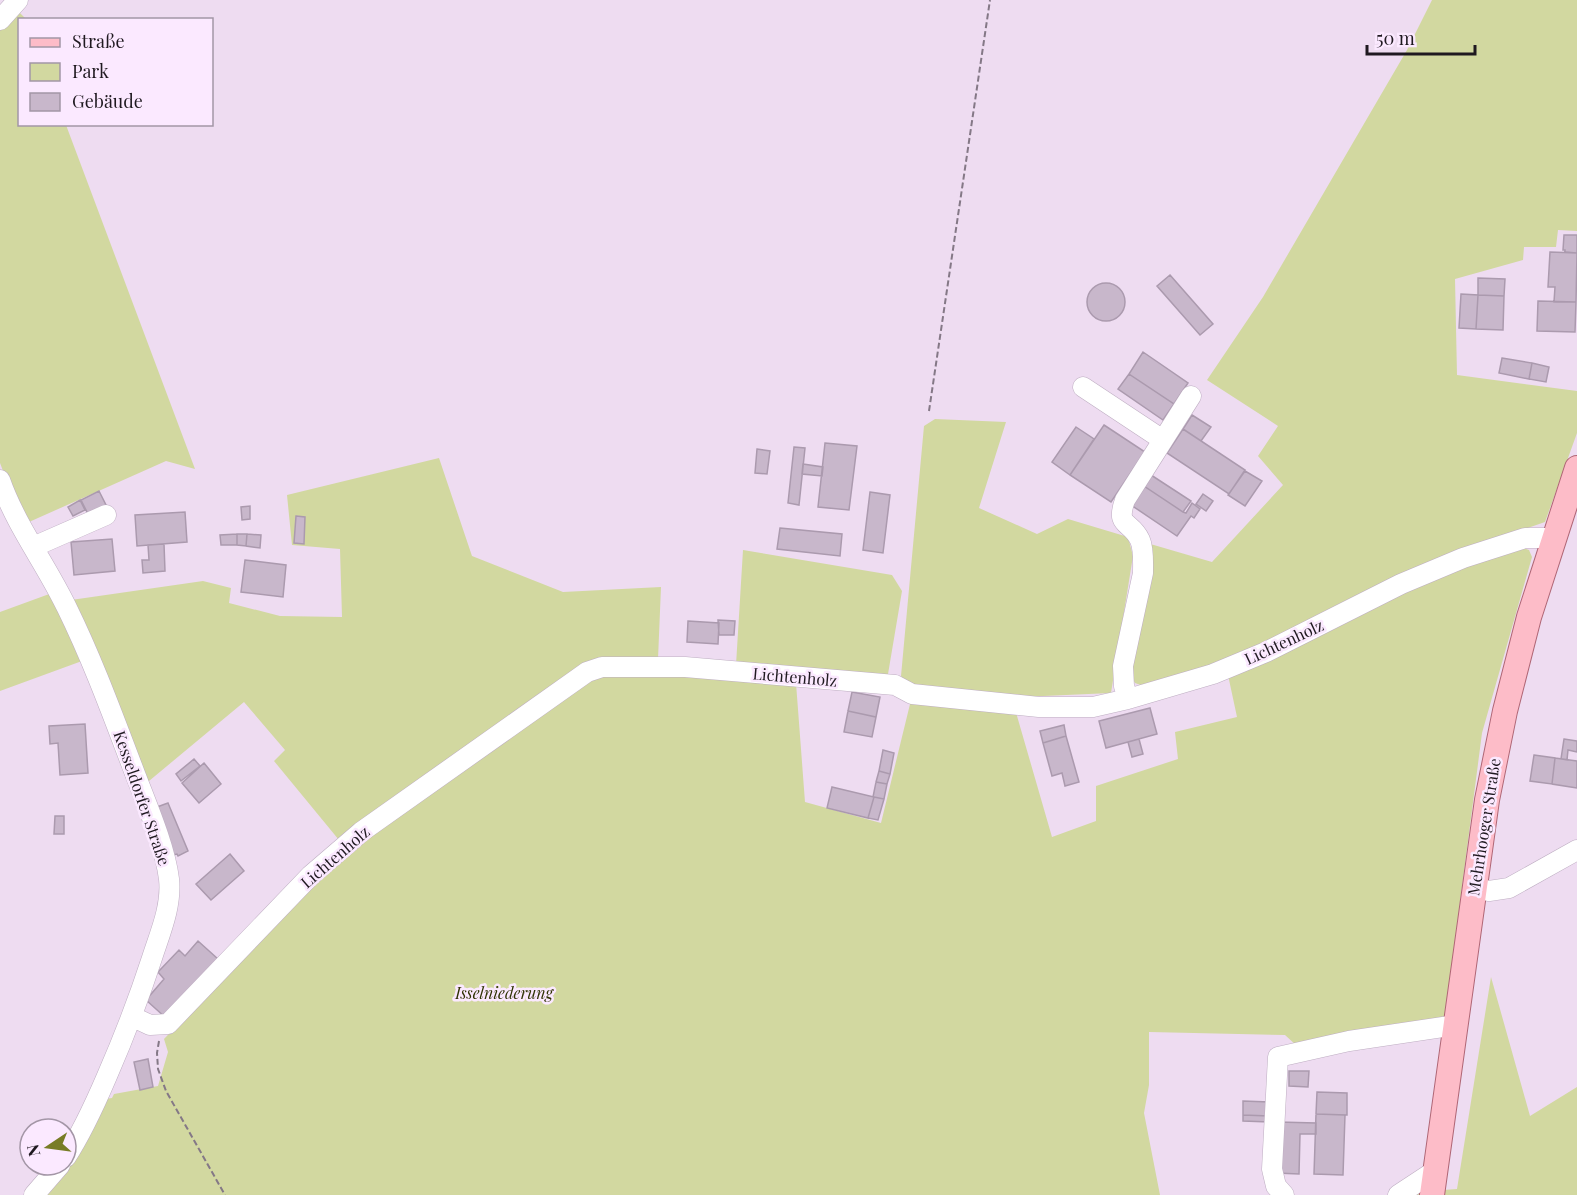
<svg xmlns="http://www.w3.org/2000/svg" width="1577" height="1195" font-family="'Playfair Display',serif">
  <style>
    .green { fill: #d2d8a0 }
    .building { fill: #c8b7cb; stroke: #ab9aae; stroke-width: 1.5 }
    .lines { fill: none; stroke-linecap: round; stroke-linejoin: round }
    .minor-casing { stroke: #beaec2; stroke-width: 21 }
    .major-casing { stroke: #af6675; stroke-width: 26 }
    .path { stroke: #847886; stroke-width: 2; stroke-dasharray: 6 3; stroke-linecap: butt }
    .minor { stroke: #fff; stroke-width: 20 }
    .major { stroke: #fdbcc8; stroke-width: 24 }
    .labels { text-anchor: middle; stroke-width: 5; stroke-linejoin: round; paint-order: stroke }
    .street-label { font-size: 16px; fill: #1f1920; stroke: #fbe9ff }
    .park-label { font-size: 16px; font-style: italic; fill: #2f3203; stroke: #fbe9ff }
  </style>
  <rect width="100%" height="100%" fill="#eedcf1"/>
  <path class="green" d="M1432,0H1577V231L1558,230L1556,247H1524L1523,260L1455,279L1457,375L1577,391V433L1545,522L1488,542L1267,646L1146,687L1135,683L1129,672L1147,543L1212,562L1283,485L1258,456L1278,426L1207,380L1263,297L1407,50Z
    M17,10L26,19L20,20V124L66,125L195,469L166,461L29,522L13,497L0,463V24Z
    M935,419L1006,422L979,508L1037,534L1068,519L1128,537L1133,556L1111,693L1021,697L908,687L901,676L924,426Z
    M439,458L472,556L563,592L661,587L658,659H595L339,840L274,761L285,750L244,702L143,786L71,600L203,581L231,588L229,603L280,616L342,617L340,549L292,545L287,495Z
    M1521,547L1529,550L1532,557L1482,733L1445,1018L1297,1046L1285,1035L1149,1032V1085L1144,1113L1160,1195H45L105,1099L112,1098L114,1094L158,1086L168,1052L164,1039L334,863L425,794L603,671L796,683L805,802L881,823L911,700L1015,709L1052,837L1096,821V786L1178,759L1175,732L1237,717L1228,675L1425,581Z
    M743,550L892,575L902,591L887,680L736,665Z
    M52,593L82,661L0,691V612Z
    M1491,977L1530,1116L1577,1087V1195H1411L1415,1192L1457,1189Z"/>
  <path class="building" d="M1564,235H1577V253L1565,252V250H1563Z
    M1550,252L1577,253L1576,302H1554L1555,287H1548Z
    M1170,275L1213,324L1200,335L1157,286Z
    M1478,278L1505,279L1504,296L1478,295Z
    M1087 302a19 19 0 1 1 38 0a19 19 0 1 1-38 0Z
    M1461,294L1478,295L1476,329L1459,328Z
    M1478,295L1504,296L1503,330L1476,329Z
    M1538,301L1576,302L1575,332L1537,331Z
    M1143,352L1188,383L1174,404L1129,374Z
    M1502,358L1532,363L1529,379L1499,373Z
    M1532,363L1549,367L1546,382L1529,379Z
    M1129,374L1174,404L1163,420L1118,389Z
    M1192,415L1211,427L1201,441L1183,429Z
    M1104,425L1145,452L1111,502L1070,475Z
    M1076,427L1094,439L1070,475L1052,462Z
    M1183,429L1245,470L1229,494L1167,453Z
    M825,443L857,446L849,510L818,507Z
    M794,447L805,448L799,505L788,503Z
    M757,449L770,451L767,474L755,473Z
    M803,464L823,467L822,476L802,474Z
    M1245,471L1262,481L1245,506L1228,495Z
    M1151,475L1191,501L1183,512L1144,486Z
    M1144,486L1183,512L1186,513L1192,503L1200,509L1194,518L1191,516L1177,536L1131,505Z
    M99,491L106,505L88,514L81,500Z
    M870,492L890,495L883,553L863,550Z
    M1203,494L1213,501L1206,511L1196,504Z
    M80,500L85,510L73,516L68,507Z
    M250,506V519L242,520L241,507Z
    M185,512L187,542L137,546L135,515Z
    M296,516L305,517L304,544L294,543Z
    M780,528L842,534L840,556L777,549Z
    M237,534V545H221L220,535Z
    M237,534H247L246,546L237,545Z
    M247,534L261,535L260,548L246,546Z
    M112,539L115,571L74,575L71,542Z
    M164,544L165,571L143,573L142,560H149L148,545Z
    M245,560L286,565L283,597L241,592Z
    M718,620L735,621L734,635H719Z
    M688,621L719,623L718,644L687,642Z
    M852,692L880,697L876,717L848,711Z
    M1150,708L1157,734L1106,748L1099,721Z
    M848,711L876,717L872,737L844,732Z
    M85,724L88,773L60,775L58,743L50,744L49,726Z
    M1064,725L1066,736L1043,743L1040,731Z
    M1066,736L1079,782L1065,786L1062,773L1052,776L1043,743Z
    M1139,739L1143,754L1132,757L1128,742Z
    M1564,739L1577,741V752L1568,750L1567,760L1561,759Z
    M883,750L894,753L890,774L879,771Z
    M1534,755L1555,758L1552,784L1530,781Z
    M1555,758L1577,761V788L1552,784Z
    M194,759L200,766L181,781L176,774Z
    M204,763L221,784L199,803L182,783Z
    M879,771L890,774L887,784L876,782Z
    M876,782L887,784L884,799L873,797Z
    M832,787L874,797L868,818L827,808Z
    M874,797L884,799L878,820L868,818Z
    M168,803L188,851L178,856L177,854L173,855L157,807Z
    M55,816H64V834H54Z
    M230,854L244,871L211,900L196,884Z
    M198,941L218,959L166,1018L146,1000L164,979L158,972L179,950L185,956Z
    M148,1059L153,1087L140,1090L134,1062Z
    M1289,1071H1309L1308,1087L1289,1086Z
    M1317,1092L1347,1093V1115L1316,1114Z
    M1243,1101L1269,1102V1116L1243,1115Z
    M1316,1114L1345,1115L1343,1175L1314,1174Z
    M1243,1115L1269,1116V1122L1243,1121Z
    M1278,1122L1316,1123V1134H1300L1299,1174L1276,1173Z"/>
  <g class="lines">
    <g class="minor-casing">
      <path id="minor" d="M0,20L18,0
        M1083,387L1163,440
        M0,480C16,526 46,564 67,608C93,661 113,716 134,771C146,803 165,846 169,879C172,906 160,933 152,958C139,998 124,1037 107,1076C95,1104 83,1131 66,1157
        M33,547L106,515
        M1128,699L1124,686L1123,666L1143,573C1143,563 1144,549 1140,540C1131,520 1115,528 1125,500L1191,396
        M1474,887L1489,891L1509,888L1577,850
        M133,1017L150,1025L168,1024L311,875L361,832L587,672L602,667H685L895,685L912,694L1039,707H1093L1128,699L1213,674L1266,652L1401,584L1463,558L1525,538H1553
        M34,1195L60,1165
        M1284,1195L1276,1186L1272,1169L1278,1057L1349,1041L1456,1025
        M1398,1195L1436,1170"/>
    </g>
    <g class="major-casing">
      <path id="major" d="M1432,1195L1487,800L1505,711L1529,617L1577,468"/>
    </g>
    <path class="path" d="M929,411L990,0
      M159,1041L157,1053L158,1069L166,1091L225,1195"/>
    <use href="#minor" class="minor"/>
    <use href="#major" class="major"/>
  </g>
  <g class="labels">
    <g class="street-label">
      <text transform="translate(1284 642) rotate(-25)" y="6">Lichtenholz</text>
      <text transform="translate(795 677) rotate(5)" y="6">Lichtenholz</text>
      <text transform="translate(142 798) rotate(71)" y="6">Kesseldorfer Straße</text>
      <text transform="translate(1484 827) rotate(-81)" y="6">Mehrhooger Straße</text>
      <text transform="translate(335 857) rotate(-41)" y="6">Lichtenholz</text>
    </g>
    <g class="park-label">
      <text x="504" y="999">Isselniederung</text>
    </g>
  </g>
  <rect x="18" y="18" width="195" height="108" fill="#fbe9ff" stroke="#a396a6" stroke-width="1.5"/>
  <rect x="30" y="38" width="30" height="9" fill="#fdbcc8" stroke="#a396a6" stroke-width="1.5"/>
  <text x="72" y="48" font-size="18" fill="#1f1920">Straße</text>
  <rect x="30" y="63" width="30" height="18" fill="#d2d8a0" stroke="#a396a6" stroke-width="1.5"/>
  <text x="72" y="78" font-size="18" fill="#1f1920">Park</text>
  <rect x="30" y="93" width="30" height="18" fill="#c8b7cb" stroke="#a396a6" stroke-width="1.5"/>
  <text x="72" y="108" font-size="18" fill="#1f1920">Gebäude</text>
  <g transform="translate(48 1147) rotate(257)"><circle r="28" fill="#fbe9ff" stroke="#a396a6" stroke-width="1.5"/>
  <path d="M0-4.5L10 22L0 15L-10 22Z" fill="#787c26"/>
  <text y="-9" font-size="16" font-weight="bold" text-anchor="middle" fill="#1f1920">N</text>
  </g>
  <path d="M1367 45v9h108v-9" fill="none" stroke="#1f1920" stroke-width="3"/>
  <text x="1376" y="45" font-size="18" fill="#1f1920" stroke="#fbe9ff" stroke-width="4.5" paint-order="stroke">50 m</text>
</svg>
